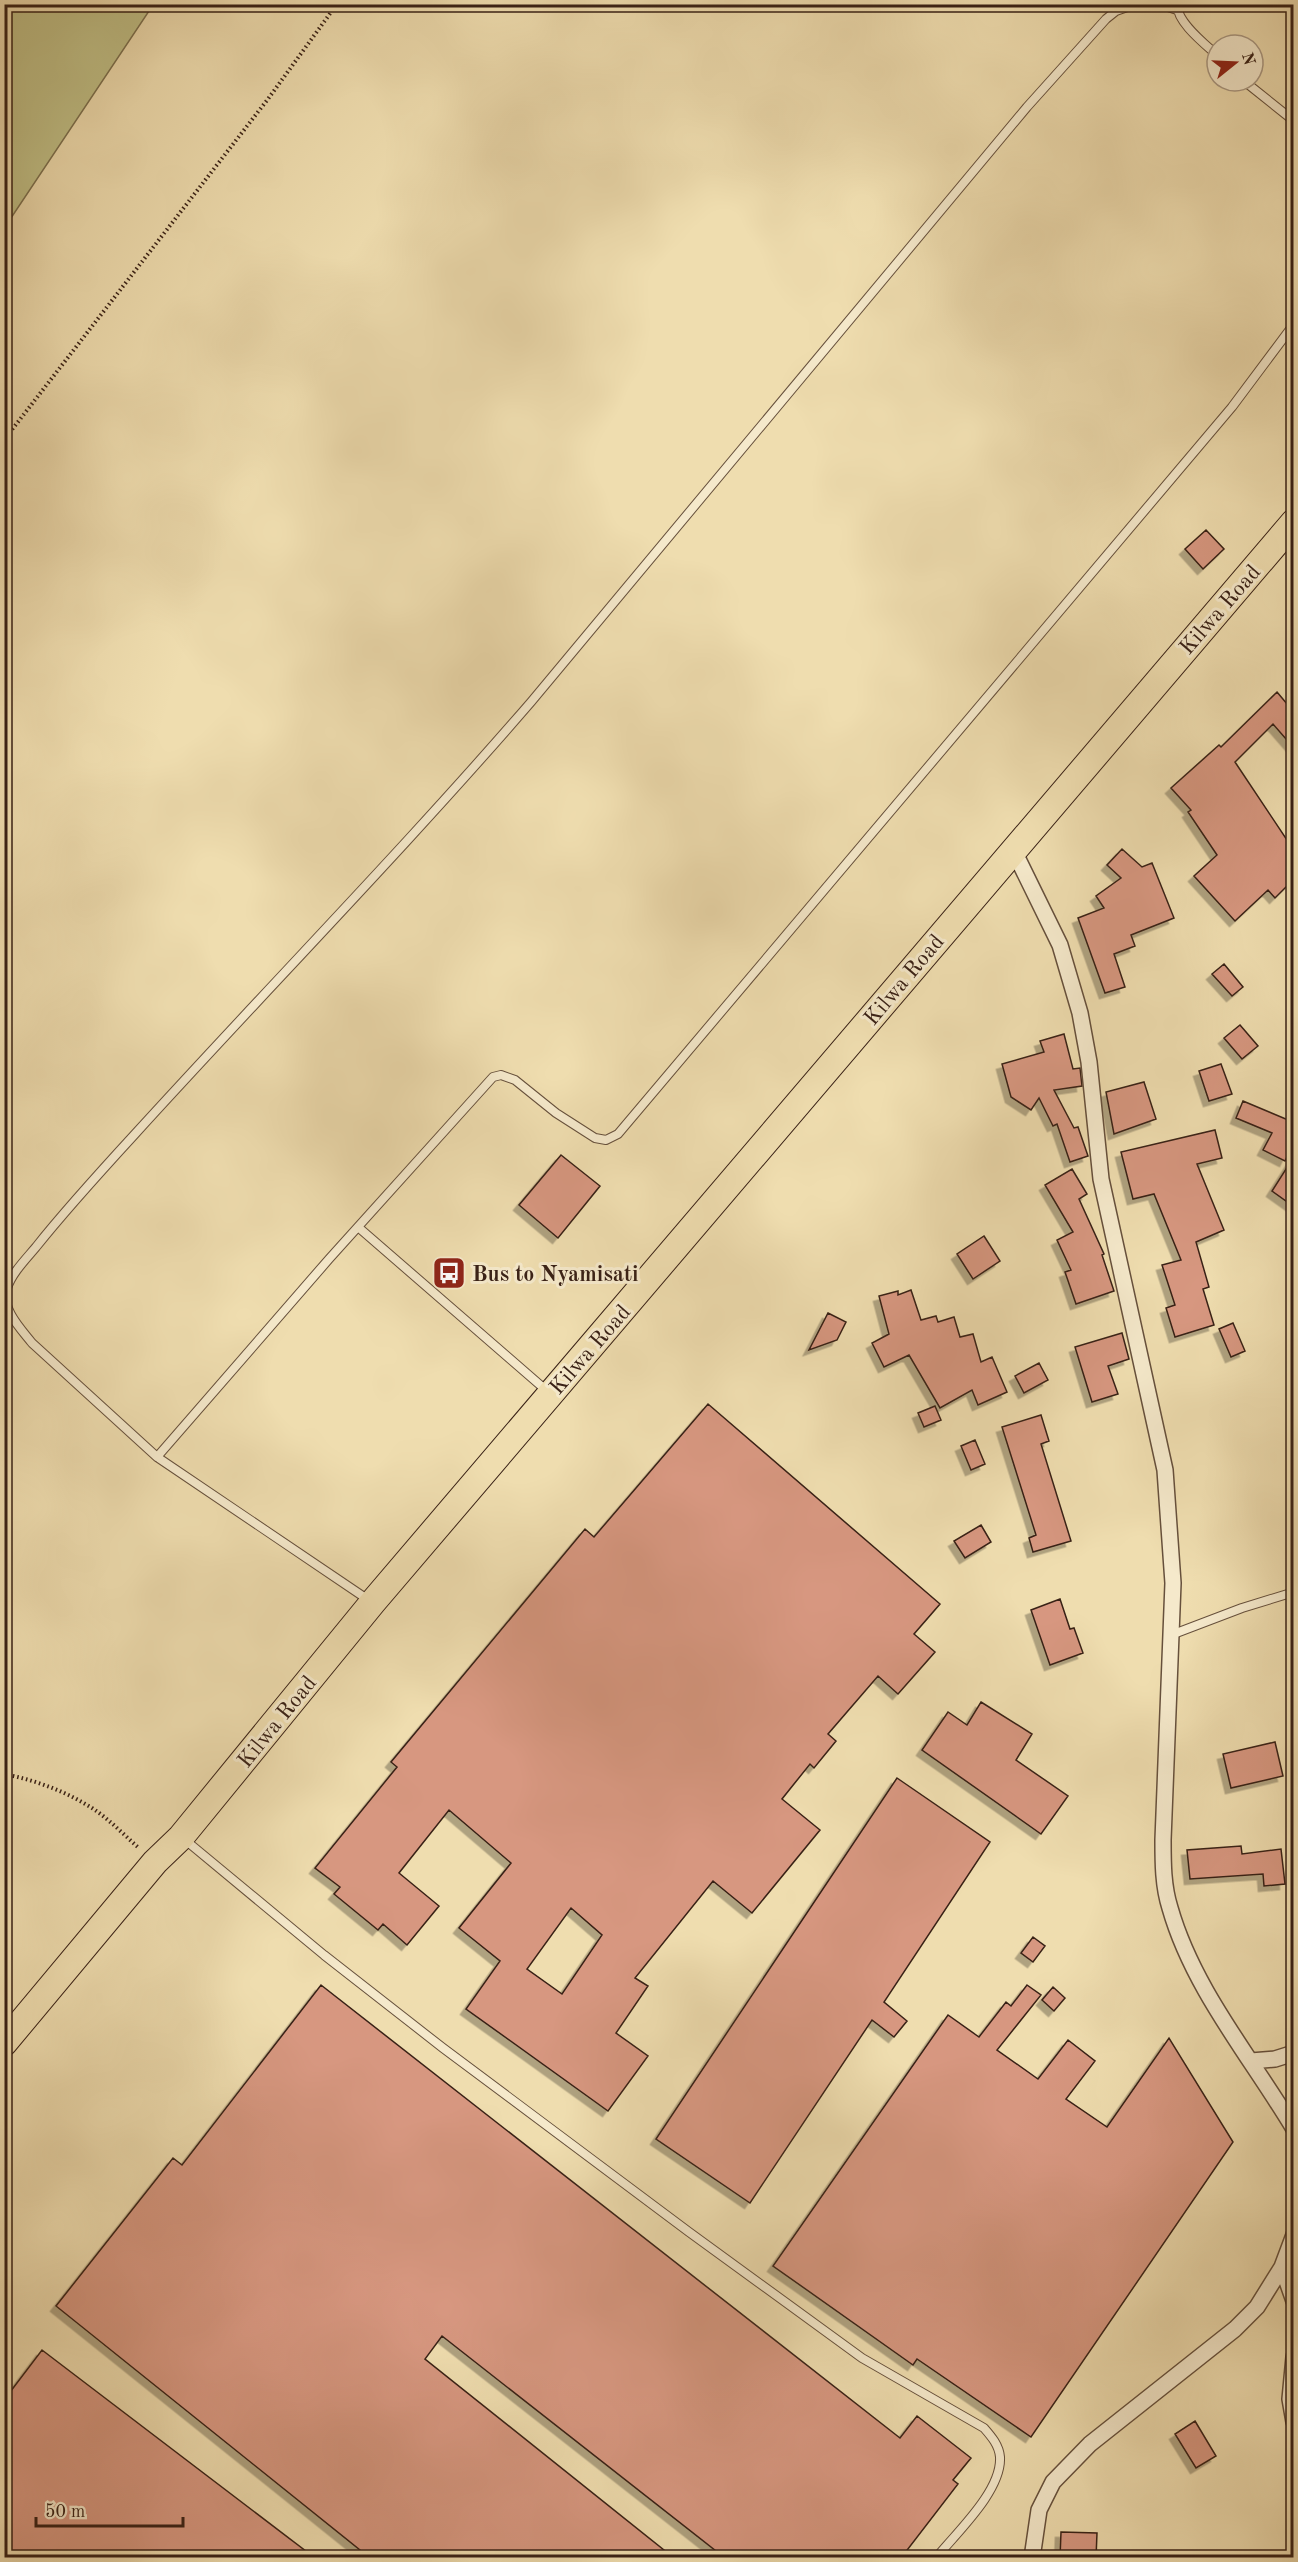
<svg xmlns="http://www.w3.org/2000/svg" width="1298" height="2562" font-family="'Old Standard TT',serif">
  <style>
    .green { fill: #c0bf86; stroke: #7c704e; stroke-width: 1.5 }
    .building { fill: #d79780; stroke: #392116; stroke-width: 1.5; fill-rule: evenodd; filter: url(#shadow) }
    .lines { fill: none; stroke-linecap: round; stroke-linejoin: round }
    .service-casing { stroke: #66503c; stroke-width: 10 }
    .minor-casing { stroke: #66503c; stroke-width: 18 }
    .trunk-casing { stroke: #392116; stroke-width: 28 }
    .path { stroke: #392116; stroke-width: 4; stroke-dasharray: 1.5 3; stroke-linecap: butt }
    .service { stroke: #f5e9cb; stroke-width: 8 }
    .minor { stroke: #f5e9cb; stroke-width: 15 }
    .trunk { stroke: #efddaf; stroke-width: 26 }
    .labels { text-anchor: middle; stroke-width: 6; stroke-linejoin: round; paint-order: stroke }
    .street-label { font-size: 22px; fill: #392116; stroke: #f5e9cb }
    .poi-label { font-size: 22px; font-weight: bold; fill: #392116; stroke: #f5e9cb; text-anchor: start }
  </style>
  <defs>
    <filter id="shadow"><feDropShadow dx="-5.5" dy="5.5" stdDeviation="0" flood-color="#0004"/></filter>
  </defs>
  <rect width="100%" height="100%" fill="#efddaf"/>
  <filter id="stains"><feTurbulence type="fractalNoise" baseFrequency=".00333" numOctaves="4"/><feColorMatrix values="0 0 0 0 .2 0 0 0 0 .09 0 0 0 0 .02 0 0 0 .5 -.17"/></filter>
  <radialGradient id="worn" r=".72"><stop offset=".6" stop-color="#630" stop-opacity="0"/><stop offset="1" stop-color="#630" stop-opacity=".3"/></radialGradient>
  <path class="green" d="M5,4L153,5L5,227L4,5Z"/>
  <path class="building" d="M1206,530L1224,549L1203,569L1185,549Z
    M1277,692L1293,711V747L1273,724L1235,762L1293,849V880L1275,898L1268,890L1235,921L1194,876L1217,855L1188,812L1191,810L1171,788L1219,745L1221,747Z
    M1122,849L1142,867L1152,863L1174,918L1131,935L1135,946L1114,954L1125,987L1105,993L1078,918L1104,908L1096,896L1121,878L1107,865Z
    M1224,964L1243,987L1232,996L1212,974Z
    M1240,1025L1258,1046L1242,1059L1224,1038Z
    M1064,1034L1073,1069L1080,1068L1082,1086L1054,1090L1074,1128L1078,1127L1088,1156L1070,1162L1057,1124L1053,1126L1039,1098L1031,1110L1011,1097L1002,1064L1044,1052L1040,1041Z
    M1221,1064L1232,1094L1209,1101L1199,1071Z
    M1144,1082L1156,1119L1114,1134L1106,1092Z
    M1243,1101L1293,1122V1144L1285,1161L1263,1150L1272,1133L1236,1118Z
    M1215,1130L1222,1158L1197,1164L1224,1230L1196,1242L1209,1287L1203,1289L1214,1325L1175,1337L1166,1308L1175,1305L1162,1265L1181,1260L1154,1194L1133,1199L1121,1152Z
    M561,1155L600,1186L558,1238L519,1205Z
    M1293,1158V1206L1272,1191Z
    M1072,1169L1087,1194L1079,1199L1104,1254L1102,1255L1114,1291L1076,1304L1065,1272L1071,1270L1057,1240L1073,1232L1045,1185Z
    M984,1236L1000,1261L973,1279L957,1254Z
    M911,1290L921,1320L936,1316L938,1322L954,1317L960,1337L973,1334L981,1362L992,1357L1007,1392L978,1405L972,1390L940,1408L909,1355L884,1367L872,1343L889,1334L879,1296L898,1291V1295Z
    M828,1313L846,1322L837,1340L809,1350Z
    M1233,1323L1245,1351L1231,1357L1219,1329Z
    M1122,1333L1129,1359L1108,1366L1118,1394L1092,1402L1075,1347Z
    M1039,1363L1048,1380L1024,1393L1015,1376Z
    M708,1404L940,1604L914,1634L935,1652L898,1694L878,1676L828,1734L836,1741L814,1768L810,1764L782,1799L820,1830L752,1913L713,1881L635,1978L648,1986L616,2033L648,2056L608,2111L466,2009L500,1961L459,1928L511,1863L449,1810L399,1873L439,1906L407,1945L383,1924L378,1930L334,1894L340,1887L315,1868L397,1767L391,1762L585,1529L594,1537ZM571,1908L602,1935L562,1994L527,1969Z
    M935,1406L941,1420L924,1427L918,1413Z
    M1041,1415L1049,1441L1041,1444L1071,1541L1033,1552L1029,1538L1036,1535L1002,1427Z
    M975,1440L985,1464L971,1470L961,1446Z
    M981,1525L991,1542L965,1558L954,1541Z
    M1060,1599L1070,1629L1074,1628L1083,1653L1050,1665L1031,1610Z
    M981,1702L1032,1734L1016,1760L1068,1796L1041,1834L922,1750L948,1712L967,1725Z
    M1275,1742L1283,1776L1231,1788L1223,1754Z
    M897,1778L990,1842L884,2002L907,2021L894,2037L872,2020L750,2203L656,2139Z
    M1241,1846L1242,1854L1281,1849L1285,1884L1264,1886L1263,1874L1190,1879L1187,1850Z
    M1033,1937L1045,1946L1033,1962L1021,1953Z
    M321,1985L900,2438L917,2416L971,2458L953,2480L958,2484L901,2558H725L442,2336L425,2359L674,2558H370L56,2306L173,2158L182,2165Z
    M1027,1985L1041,1995L997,2050L1038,2079L1068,2040L1095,2061L1066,2099L1107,2127L1169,2038L1233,2142L1031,2437L917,2359L913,2365L773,2266L948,2015L979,2037L1006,2002L1011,2006Z
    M1053,1987L1065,1998L1054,2011L1042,2000Z
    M42,2350L315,2558H4V2400Z
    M1195,2421L1216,2456L1196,2468L1175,2434Z
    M1061,2532L1097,2533L1096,2558H1060Z"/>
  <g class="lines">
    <g class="service-casing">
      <path id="service" d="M1159,4L1177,10
        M1178,4C1174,20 1206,45 1217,55
        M1244,81L1294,121
        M358,1227L547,1391
        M157,1457L329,1259L493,1077L501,1075L515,1080L556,1113L595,1138L606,1140L618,1134L1232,407L1294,324
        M370,1601L157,1457L32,1343C21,1329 0,1308 7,1288C12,1273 26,1259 36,1247C67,1208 101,1171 135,1134C266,990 403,850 531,702L1027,107L1106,19L1116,11L1136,4
        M1171,1635L1242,1608L1294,1592
        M184,1839L324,1955L443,2048L689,2232L862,2358L984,2428C991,2436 999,2445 1000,2457C1002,2491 956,2533 936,2558"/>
    </g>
    <g class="minor-casing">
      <path id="minor" d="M1013,849L1060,945L1080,1013L1089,1062L1101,1179L1165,1470L1173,1583L1163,1840C1163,1863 1163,1886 1170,1908C1193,1989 1251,2057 1294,2129
        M1251,2061L1275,2059L1294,2053
        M1282,2267L1294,2301
        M1294,2357L1290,2399L1294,2422
        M1032,2558L1039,2510L1053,2482L1090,2444L1235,2329L1257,2307L1282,2267L1294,2235"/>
    </g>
    <g class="trunk-casing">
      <path id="trunk" d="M4,2043L155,1862L181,1837L373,1602L1294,522"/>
    </g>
    <path class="path" d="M4,440L268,99L337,4
      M4,1774C35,1780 65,1791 92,1808C109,1819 124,1835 139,1848"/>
    <use href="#service" class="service"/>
    <use href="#minor" class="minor"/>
    <use href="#trunk" class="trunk"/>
  </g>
  <defs>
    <g id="bus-square" transform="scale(1.725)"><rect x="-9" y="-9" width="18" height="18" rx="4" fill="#8f2418" stroke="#f5e9cb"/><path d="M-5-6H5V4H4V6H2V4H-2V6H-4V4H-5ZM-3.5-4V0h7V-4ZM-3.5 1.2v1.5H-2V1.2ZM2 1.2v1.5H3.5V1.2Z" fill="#fff"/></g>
  </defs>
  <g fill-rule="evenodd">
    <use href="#bus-square" x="449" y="1273"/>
  </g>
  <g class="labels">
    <g class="street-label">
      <text transform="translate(1219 609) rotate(-49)" y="8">Kilwa Road</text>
      <text transform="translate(903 979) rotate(-50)" y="8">Kilwa Road</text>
      <text transform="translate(589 1349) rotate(-49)" y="8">Kilwa Road</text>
      <text transform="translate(276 1721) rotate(-51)" y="8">Kilwa Road</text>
    </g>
    <g class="poi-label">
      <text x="472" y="1281">Bus to Nyamisati</text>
    </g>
  </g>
  <rect width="1298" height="2562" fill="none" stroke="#efddaf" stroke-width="24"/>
  <rect x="6" y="6" width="1286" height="2550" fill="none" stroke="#392116" stroke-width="3"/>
  <rect x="12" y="12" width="1274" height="2538" fill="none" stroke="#392116" stroke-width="1.5"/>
  <g transform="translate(1235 63) rotate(72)"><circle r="28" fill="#f5e9cb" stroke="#aa9983" stroke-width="1.5"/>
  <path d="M0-4.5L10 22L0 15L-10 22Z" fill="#8f2418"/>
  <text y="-9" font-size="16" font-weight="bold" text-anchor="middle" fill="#392116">N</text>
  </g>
  <path d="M36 2517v9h147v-9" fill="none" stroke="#392116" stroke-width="3"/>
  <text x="45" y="2517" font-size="18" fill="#392116" stroke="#f5e9cb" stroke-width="4.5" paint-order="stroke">50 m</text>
  <rect width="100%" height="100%" filter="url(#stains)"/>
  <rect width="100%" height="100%" fill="url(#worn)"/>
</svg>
